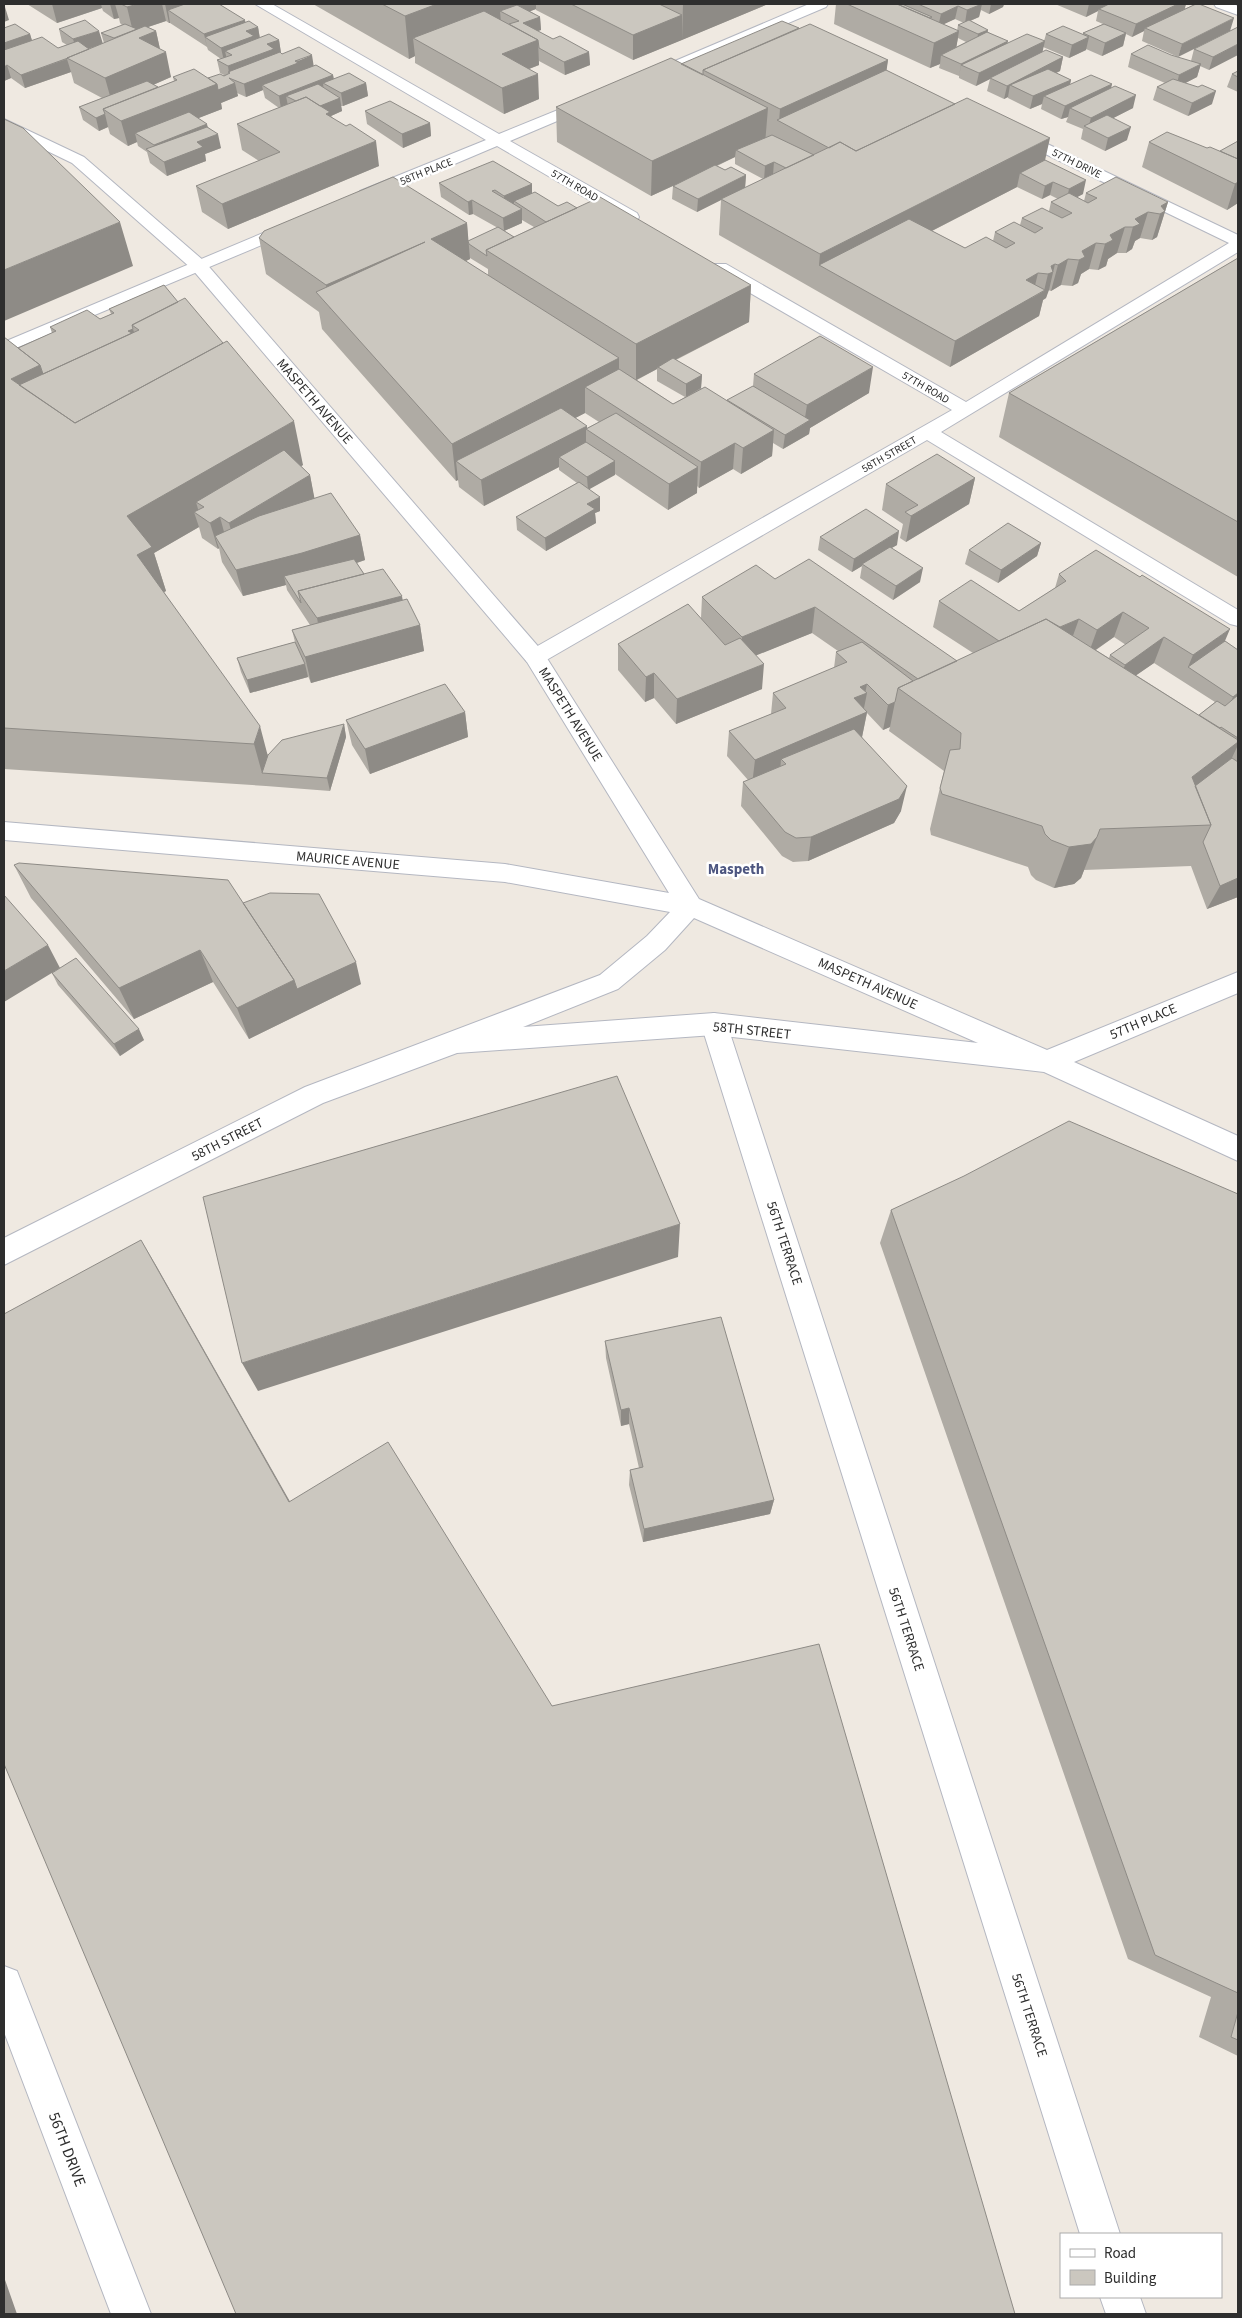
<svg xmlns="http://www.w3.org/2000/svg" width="1242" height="2318" font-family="'Source Sans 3',sans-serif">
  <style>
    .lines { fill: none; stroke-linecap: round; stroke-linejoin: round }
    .street-casing { stroke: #b4b7c1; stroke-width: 2 }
    .secondary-casing { stroke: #b4b7c1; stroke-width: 2 }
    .street { fill: #fff; fill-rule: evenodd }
    .secondary { fill: #fff; fill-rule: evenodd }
    .wall { fill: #afaba4; fill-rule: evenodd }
    .shaded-wall { fill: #8e8b86 }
    .building { fill: #cbc7bf; stroke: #8e8b86 }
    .labels { text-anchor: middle; stroke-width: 5; stroke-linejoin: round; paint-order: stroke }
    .far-street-label { font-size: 11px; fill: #2e2e2e; stroke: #fff }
    .street-label { font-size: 14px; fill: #2e2e2e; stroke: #fff }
    .neighbourhood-label { font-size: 15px; font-weight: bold; fill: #4d5680; stroke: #fff }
    .near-street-label { font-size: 16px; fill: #2e2e2e; stroke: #fff }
  </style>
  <rect width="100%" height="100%" fill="#efe9e1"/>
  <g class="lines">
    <g class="street-casing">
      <path id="street" d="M255,4H272L499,134L585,99H595L598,102L595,105L510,141L637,213L639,217L637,221H625L497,146L372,199H360L358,195L360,191L486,140Z
        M809,4H828L826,7L652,81H642L639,78L642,75Z
        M1214,4H1233L1238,6V15L1216,7Z
        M1014,128L1238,235V252L941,432L1238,610V626L1230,624L927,440L543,662L535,664L527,662L524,657L527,652L952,410L714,272L711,268L714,264H726L966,402L1229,243L1008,136L1006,133L1008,130Z
        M294,220L300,221L302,225L300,229L4,353V342Z
        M714,1013L723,1017L727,1024L1120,2234H1080L701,1024L705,1017Z
        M4,1966L17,1971L151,2314H111L4,2032Z
        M1100,2297H1140L1146,2314H1106Z"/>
    </g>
    <g class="secondary-casing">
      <path id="secondary" d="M4,119L84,157L204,261L543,652L699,899L1047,1050L1238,972V993L1074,1062L1238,1136V1161L1044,1072L714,1035L457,1053L323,1103L4,1265V1238L305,1087L600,975L647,936L670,912L505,882L4,840V822L505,864L669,893L527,662L192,269L72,163L4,130ZM694,918L978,1043L714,1013L523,1027L618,989L665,950Z"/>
    </g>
    <use href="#street" class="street"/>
    <use href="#secondary" class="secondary"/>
  </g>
  <path class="wall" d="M27,4H219L245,23L258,27L260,38L279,40L281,53L313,66L333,75L334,79L366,83L368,96L343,106H341L342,111L331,116L379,166L228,229L202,212L196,186L259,161L242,150L237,124L279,108L265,98L263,90L246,97L237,93L238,96L221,103L222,109L198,118L208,127L221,148L205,154L206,161L167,176L150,163L147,152L138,146L137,142L128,146L110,134L108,127L99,131L83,120L79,107L102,98L74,83L71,72L25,88L11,78L4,81V28L30,34L32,41L58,48L67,45L62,42L59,29L102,43H104L101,33L122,25L120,23L119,18L114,19L103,11L102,8L57,23ZM166,21L169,23H170L207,47L208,50L221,59L217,60L220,73L224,75L208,78L173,77L174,81L158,87L153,85L171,77L160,49L156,31L148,27Z
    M313,4H768L633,60L536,10V9L530,11L540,17L541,30L537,31L553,39L589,52L590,65L565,75L539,61V65L529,69L539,99L504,114L415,63V56L409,59Z
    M836,4H1004L1003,7L989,14L981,10L979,17L970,21L988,32L1007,43L1044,41L1046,34H1083V33L1103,24L1096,21L1098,11L1086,17L1055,4H1186L1184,9L1196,4L1178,57L1142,41L1144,31L1132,37L1126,34L1123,46L1102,56L1086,49V50L1069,58L1043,47L1042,52L1063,57L1060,71L1056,73L1071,80L1070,84H1112L1111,88L1133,108L1113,118L1127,140L1105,151L1081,139L1083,129L1066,122L1068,117L1061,119L1041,109L1042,104L1030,109L1008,98V97L1004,99L987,91L990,79L976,86L959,78V76L939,68L940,64L930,68L834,24ZM955,19L964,23L958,25L957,31L943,24ZM958,38L966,42L956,47Z
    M1238,27L1209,70L1200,66L1197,77L1185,83L1212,104L1188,116L1153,100L1157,87L1165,83L1128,67L1131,54L1191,61L1194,49Z
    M799,28L888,60L886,70L1045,160L1083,194L1077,197L1084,201L1086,193L1168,202L1157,237L1152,240L1140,238L1135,241L1132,249L1126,253H1117L1108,259L1106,266L1098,270L1089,269L1081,274L1078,283L1072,286L1061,285L1051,291L1048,290L1046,298L1043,300L1039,316L950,367L719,235L721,200L697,212L672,199L673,186L651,196L557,142L556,107L681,64ZM735,157V164L763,179L745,188L746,175L725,170L717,166ZM1017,187L1042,199L1050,195L1058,199L1051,202L1049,211L1022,218L1020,225L995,232L993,241L965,248L932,231Z
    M1238,71V92L1227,87L1232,74Z
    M365,111L430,123L431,136L403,148L367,124Z
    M1238,141V203L1227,210L1142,167L1149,142L1207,148L1220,151Z
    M439,183L532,184V193L558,206L577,208L751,285L749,322L676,360L702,375L701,388L727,401L753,386L754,374L869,393L810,428L809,434L783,449L773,443L772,456L741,474L733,469L699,488L697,486V493L668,510L615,474L589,489L600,511L595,513L596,523L546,551L517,530L516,517L577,483L559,470V467L484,506L459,487L458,480L456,481L322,329L319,312L266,274L259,238L467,223L468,241L498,228L473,214L469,215L441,197ZM522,220L534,227L514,237L504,231L522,223ZM470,258L488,269V276L466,261L470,259ZM657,369V381L685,397L673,404L637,380ZM585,413L599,422L587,428L575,418Z
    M1238,258V577L999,437L1009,393Z
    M164,285L303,465L301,466L310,475L314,498L360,535L365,560L357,563L364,574L403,600L420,625L424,651L311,683L308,676V677L250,693L241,672L237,658L295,642L292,630L310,625L287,590L286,585L243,596L222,562L219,548L218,549L202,538L199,527L154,553L166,591L164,592L268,755L344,724L346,737L330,791L266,786L4,769V337L18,348L52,333L50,327L100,319L111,314L109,309Z
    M975,478L969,504L906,542L900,538L903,524L882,510L886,484Z
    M820,537L897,545L891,548L920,582L893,600L860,578L862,566L852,572L818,550Z
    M1041,543L1037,556L998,583L965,564L969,550Z
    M1059,574L1225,641L1238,650V897L1207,909L1191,866L1084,870L1081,878L1074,884L1054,888L1036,880L1031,875L1028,867L931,835L930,829L944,771L889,731L890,727L883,730L867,713L862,737L901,811L894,823L808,861L793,862L782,856L741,806L743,782L748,780L727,756L729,731L771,714L773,693L834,668L836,652L838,651L812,633L756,655L762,689L676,724L654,698L645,702L618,670V644L701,618L702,597L775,579L957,661L973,653L933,627L939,601L1019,611L1055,588ZM1114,637L1126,645L1110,655L1109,658L1096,650ZM1154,663L1215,702L1199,715L1136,675Z
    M465,712L468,737L370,774L352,745L346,720Z
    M14,865L243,903L361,984L249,1039L213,982L134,1019L31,898Z
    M52,973L144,1040L120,1056L58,985Z
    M1238,1194V2056L1199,2037L1211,1997L1128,1959L880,1243L891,1210Z
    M605,1341L774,1500L770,1514L643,1542L629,1485L630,1470L639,1468L629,1424L621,1426L606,1358Z"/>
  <path class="shaded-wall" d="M52,4H101L102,8L57,23Z
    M110,4H115L119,18L114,19Z
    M121,4H162L166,21L133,32L127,7Z
    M165,4H214L168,10L170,23H169Z
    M437,4H536V9L513,18L500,11L501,23L413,38L415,56L409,59L405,16Z
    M683,4H768L682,40Z
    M982,4L979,17L965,23L967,10Z
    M991,4H1004L1003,7L989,14Z
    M1089,4H1114L1099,9L1098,11L1086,17Z
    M1178,4H1186L1184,12L1145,28L1144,31L1132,37L1136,24Z
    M958,6L955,19L938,27L941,14Z
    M4,7H5L9,20L4,22Z
    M682,15V40L633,60V35Z
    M540,17L541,30L524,36L523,23Z
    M1234,18L1230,31L1178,57L1182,44Z
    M245,20L247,31L258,27L260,40L232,55L225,51L227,60L224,61L221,48L205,37L207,47L204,34Z
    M988,30L986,43L976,47L978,34Z
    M99,31L103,44L77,52L73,39Z
    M156,31L161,54L166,52L171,77L112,103L105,78L139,38Z
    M959,31L955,56L941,55L940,64L930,68L934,43Z
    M1126,33L1123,46L1102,56L1105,43Z
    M30,34L34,47L4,57V43Z
    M1089,37L1086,50L1069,58L1072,45Z
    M279,40L281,53L229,73L228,66L267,44Z
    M538,40L539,65L503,79L502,54Z
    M1008,41L1005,54L961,65L959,77L961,64Z
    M1045,41L1042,54L990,78V79L976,86L979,73Z
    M1238,44V55L1209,70L1213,57Z
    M589,52L590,65L565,75L564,62Z
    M312,55L314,68L262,85L263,90L246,97L244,84Z
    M1063,57L1060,71L1021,90L1010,85L1008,97L1004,99L1007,86Z
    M67,59L71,72L25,88L21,75Z
    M888,60L883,96L779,122L780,109Z
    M1201,64L1197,77L1176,88L1179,75Z
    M7,65L11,78L4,81V67Z
    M538,74L539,99L504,114L502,88Z
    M333,75L335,89L323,83L324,93L286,96L288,106L281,109L279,96Z
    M1071,80L1068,93L1044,96L1042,104L1030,109L1033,96Z
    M235,83L238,96L221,103L222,109L145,139L135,133L137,142L128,146L121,121L217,84Z
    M366,83L368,96L343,106L341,93Z
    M1112,84L1108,98L1070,108L1068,117L1061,119L1065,106Z
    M1216,91L1212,104L1188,116L1192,103Z
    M1136,95L1133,108L1092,129L1088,128L1091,118Z
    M340,98L342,111L331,116L334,137L309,110Z
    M768,108L765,144L736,150L735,157L651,196L652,161Z
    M105,114L108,127L99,131L96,118Z
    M430,123L431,136L403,148L402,134Z
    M207,124L210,137L156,157L154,145Z
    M1131,127L1127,140L1105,151L1108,138Z
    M218,134L221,148L205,154L206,161L167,176L164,162L197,142Z
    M1050,138L1042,174L1020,173L1017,187L842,277L819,265L820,254Z
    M376,141L379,166L228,229L222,204Z
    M774,162L773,175L764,180L765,166Z
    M746,175L745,188L721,199V200L697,212L698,199Z
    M1086,180L1083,194L1066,203L1069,189Z
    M1053,182L1050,195L1042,199L1045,186Z
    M1238,182V203L1227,210L1235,184Z
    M532,184V197L514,201V205L505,209L504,196Z
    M472,200L473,214L469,215L468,202Z
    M1168,202L1157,237L1152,240L1160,214L1161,206Z
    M522,209V223L504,231L503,218Z
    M1148,212L1140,238L1135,241L1132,249L1126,253L1135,219Z
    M120,222L133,266L4,321V270Z
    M467,223L470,259L435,275L431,239Z
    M1125,227L1117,253L1108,259L1106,266L1098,270L1105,244L1110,235Z
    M425,242L330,309L326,285Z
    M1096,243L1089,269L1081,274L1078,283L1072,286L1079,260L1082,251Z
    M1068,259L1061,285L1051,291L1058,265Z
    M1055,264L1049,290L1046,298L1043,300L1039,316L950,367L955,341L1026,280L1038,273L1032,298L1044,291L1048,274L1051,266Z
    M751,285L749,322L659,368L658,367L657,369L636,380V344Z
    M133,329L137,342L128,331Z
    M619,358V395L585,387V413L471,473L456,461L458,480L456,481L452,444Z
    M40,365L55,410L11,379Z
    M873,367L869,393L810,428L809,434L783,449L785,435L804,424L807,405Z
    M702,375L701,388L686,397V384Z
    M294,421L303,465L208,521L204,507L196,502L200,516L194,512L199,527L154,553L166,591L151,599L137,555L127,516Z
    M587,426V430L586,429V453L559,457V467L484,506L481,480Z
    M774,430L772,456L741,474L743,448Z
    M735,443L733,469L699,488L701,462Z
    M615,461V475L588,490L587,477Z
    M698,467L697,493L668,510L669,484Z
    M310,475L315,501L236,549L229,523Z
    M975,478L969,504L906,542L911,516Z
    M600,497V511L595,513L596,523L546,551L545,538L587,504Z
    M220,517L227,543L215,536L219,548L218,549L210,523Z
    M899,531L897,545L863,565L862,564V566L852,572L854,559Z
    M360,535L365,560L308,579L284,576L286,585L243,596L236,570Z
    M1041,543L1037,556L998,583L1001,570Z
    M923,568L920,582L893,600L896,586Z
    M402,596L406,622L322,644L317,618Z
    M815,607L812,633L740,662L742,637Z
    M1123,612L1114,637L1088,655L1097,630Z
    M1079,619L1070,644L1011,649Z
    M420,625L424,651L311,683L305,657Z
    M1230,629L1219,655L1188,667L1193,655Z
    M1164,637L1154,663L1115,690L1125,665Z
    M305,664L308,677L250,693L247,680Z
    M764,664L762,689L676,724L677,699Z
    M654,673V698L645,702L646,677Z
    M867,684L865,694L867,693L863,713L867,712L862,737L785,771L786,764L781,759L780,773L752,785L755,760L854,698L860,687Z
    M1238,693V701L1227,710L1233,697Z
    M895,702L890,727L883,730L888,705Z
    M465,712L468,737L370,774L365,749Z
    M344,724L346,737L330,791L327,778Z
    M260,726L271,768L262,773L254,744Z
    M1238,742V745L1220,783L1189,806L1192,777Z
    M907,786L901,811L894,823L808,861L811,837Z
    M1097,837L1081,878L1074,884L1054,888L1069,847Z
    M1238,878V897L1207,909L1220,886Z
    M48,945L60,968L4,1002V971Z
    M200,950L213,982L134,1019L119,988Z
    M356,962L361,984L249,1039L237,1008L294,980Z
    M139,1029L144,1040L120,1056L114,1044Z
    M680,1224L678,1257L258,1391L242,1363Z
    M141,1240L157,1267L301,1521L289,1502Z
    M629,1408V1424L621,1426V1410Z
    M774,1500L770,1514L643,1542L644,1529Z
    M4,2277L17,2314H4Z"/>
  <path class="building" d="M121,4H138L127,7Z
    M185,4H219L245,20L204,34L168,10Z
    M382,4H437L405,16Z
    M571,4H659L682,15L633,35Z
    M847,4H897L959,31L934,43Z
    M897,4H902L932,17L930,18Z
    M918,4H982L967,10L958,6L941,14Z
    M1109,4H1178L1136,24L1099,9Z
    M1196,4H1199L1234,18L1182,44L1145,28Z
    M517,5L540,17L523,23L553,39L560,36L589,52L564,62L539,48L538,40L509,24L519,21L500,11Z
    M484,11L538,40L502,54L538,74L502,88L413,38Z
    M85,20L99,31L73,39L59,29Z
    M969,20L988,30L978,34L958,25Z
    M249,21L258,27L246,31L254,36L221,48L205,37Z
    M782,21L799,28L703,70V75L681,64Z
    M15,24L30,34L4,43V28Z
    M125,24L137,29L114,38L101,33Z
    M810,24L888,60L780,109L703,70Z
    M1104,24L1126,33L1105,43L1083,33Z
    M145,26L156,31L139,38L166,52L105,78L67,58Z
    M1063,26L1089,37L1072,45L1046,34Z
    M1238,27V44L1213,57L1194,49Z
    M987,32L1008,41L961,64L941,55Z
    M269,34L279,40L267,44L274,49L228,66L217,60L232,55L225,51Z
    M1027,34L1045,41L979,73L961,65Z
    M42,37L58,48L78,41L89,49L67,58H68L21,75L7,65L4,67V50Z
    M1148,45L1171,55L1201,64L1179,75L1131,54Z
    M299,47L312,55L295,61L298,63L244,84L229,78L235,83L218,90L217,84L208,78L220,74L224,76L230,73L228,72L280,52L282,54Z
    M1046,50L1063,57L1007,86L990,78Z
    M671,58L768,108L652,161L556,107Z
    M316,65L333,75L279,96L262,85Z
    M194,69L217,84L121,121L103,109L177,80L173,77Z
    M1048,69L1071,80L1033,96L1010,85Z
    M886,70L955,104L856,151L840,142L829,148L777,120Z
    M1238,71V77L1232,74Z
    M349,73L366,83L341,93L323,83Z
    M1091,75L1112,84L1065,106L1044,96Z
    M1173,79L1198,87L1202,85L1216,91L1192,103L1157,87Z
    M147,81L158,87L103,109L105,114L96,118L79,107Z
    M318,84L340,98L320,106L306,97L296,101L286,96Z
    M1115,86L1136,95L1091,118L1070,108Z
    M306,97L330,112L326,114L346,126L350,124L376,141L222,204L196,186L280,152L237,124Z
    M967,98L1050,138L820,254L721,199L840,142L856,151Z
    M390,101L430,123L402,134L365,111Z
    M189,112L207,124L154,145L135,133Z
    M1107,115L1131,127L1108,138L1084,126Z
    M4,119L23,128L120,222L4,270Z
    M207,127L218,134L197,142L203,147L164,162L146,149Z
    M1167,132L1207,148L1210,147L1238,159V182L1235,184L1149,142Z
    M772,135L814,155L786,168L774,162L765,166L736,150Z
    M1238,141V159L1220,151Z
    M1045,160L1086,180L1069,189L1053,182L1045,186L1020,173Z
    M493,161L532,184L504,196L495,190L492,191L522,209L503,218L472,200L468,202L439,183Z
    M715,165L725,170L731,167L746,175L698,199L673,186Z
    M393,177L467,223L431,239L619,358L452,444L316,292L425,242L326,285L259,238L264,231Z
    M1116,177L1168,202L1161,206L1165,211L1160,214L1148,212L1135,219L1140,224L1133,227H1125L1110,235L1113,240L1105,244L1096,243L1082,251L1085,257L1079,260L1068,259L1058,265L1055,264L1051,266L1053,272L1048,274L1038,273L1026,280L1045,290L955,341L819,265L909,219L965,248L986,237L1006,248L1015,243L995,232L1014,222L1035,233L1043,228L1022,218L1042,208L1062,218L1072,213L1051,202L1069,193L1088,203L1097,198L1086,193Z
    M535,192L558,206L567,202L577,208L546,222L514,201Z
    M600,197L751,285L636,344L486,250Z
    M498,227L514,237L486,250L487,256L469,244L468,241Z
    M1238,258V522L1009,393Z
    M164,285L178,302L132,325L133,329L128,331L132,333L43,374L40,365L18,348L56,331L50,327L87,310L100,319L114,313L109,309Z
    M185,298L223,343L75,423L19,385L139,330L132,325Z
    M820,336L873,367L807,405L754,374Z
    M4,337L40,365L11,379L75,423L227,341L294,421L127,516L152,547L137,555L260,726L254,744L4,728Z
    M673,358L702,375L686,384L658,367Z
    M619,369L673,404L705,387L774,430L743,448L735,443L701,462L585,387Z
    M753,386L810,420L785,435L727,400Z
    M561,408L587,426L481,480L456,461Z
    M616,413L698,467L669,484L586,429Z
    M586,442L615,461L587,477L559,457Z
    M284,450L310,475L229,523L220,517L210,523L194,512L204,507L196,502Z
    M937,454L975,478L911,516L905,512L918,505L886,484Z
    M579,482L600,497L587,504L595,509L545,538L516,517Z
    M331,493L360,535L302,553L236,570L215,536L259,516Z
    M866,509L899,531L854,559L820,537Z
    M1008,523L1041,543L1001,570L969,550Z
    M890,547L923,568L896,586L862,564Z
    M1096,550L1140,577L1142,575L1230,629L1193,655L1164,637L1125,665L1110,655L1149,628L1123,612L1097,630L1079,619L1060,627L1046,619L999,641L939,601L971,580L1019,611L1066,581L1059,574Z
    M354,559L364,574L298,591L301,603L284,576Z
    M809,559L957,661L918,679L815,607L742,637L702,597L756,565L775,579Z
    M383,569L402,596L317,618L298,591Z
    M407,599L420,625L305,657L292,630Z
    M688,604L725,645L740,638L764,664L677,699L654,673L646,677L618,644Z
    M1046,619L1238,740V742L1192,777L1211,825L1100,829L1097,837L1091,844L1069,847L1051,840L1045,834L1042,826L942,794L940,788L950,750L960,749L961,733L898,688Z
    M1225,641L1238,650V693L1233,697L1188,667Z
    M295,642L305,664L247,680L237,658Z
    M862,642L913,681L898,688L895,702L888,705L867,684L860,687L867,693L854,698L867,712L755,760L729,731L786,708L773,693L847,662L836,652Z
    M445,684L465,712L365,749L346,720Z
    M1238,695V738L1221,727L1220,728L1199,715L1217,701L1225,706Z
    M344,724L327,778L262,773L268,755L282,740Z
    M854,729L907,786L899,799L811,837L796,838L785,832L743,782L786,764L781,759Z
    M1232,758L1238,762V878L1220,886L1203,842L1211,825L1195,786Z
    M19,863L228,880L294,980L237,1008L200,950L119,988L14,865Z
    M270,893L319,894L356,962L297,989L294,980L243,903Z
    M4,895L48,945L4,971Z
    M76,958L139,1029L114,1044L52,973Z
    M617,1076L680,1224L242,1363L203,1197Z
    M1069,1121L1238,1194V1993L1155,1955L891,1210L964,1176Z
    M141,1240L289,1502L388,1442L552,1706L819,1644L1015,2314H236L4,1764V1314Z
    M721,1317L774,1500L644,1529L630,1470L643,1467L629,1408L621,1410L605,1341Z
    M1238,2012V2040L1231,2037Z"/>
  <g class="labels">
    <g class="far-street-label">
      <text transform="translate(1077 163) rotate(26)" y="4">57TH DRIVE</text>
      <text transform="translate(426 171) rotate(-22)" y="4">58TH PLACE</text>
      <text transform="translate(575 185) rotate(30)" y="4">57TH ROAD</text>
      <text transform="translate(926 387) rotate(30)" y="4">57TH ROAD</text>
      <text transform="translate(889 454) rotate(-30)" y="4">58TH STREET</text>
    </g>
    <g class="street-label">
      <text transform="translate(315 401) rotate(49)" y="5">MASPETH AVENUE</text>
      <text transform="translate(571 714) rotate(58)" y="5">MASPETH AVENUE</text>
      <text transform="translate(348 860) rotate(5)" y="5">MAURICE AVENUE</text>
      <text transform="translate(868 983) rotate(24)" y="5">MASPETH AVENUE</text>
      <text transform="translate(1143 1021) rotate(-23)" y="5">57TH PLACE</text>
      <text transform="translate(752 1030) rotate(6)" y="5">58TH STREET</text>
      <text transform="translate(227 1139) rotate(-27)" y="5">58TH STREET</text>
      <text transform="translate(785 1243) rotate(72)" y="5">56TH TERRACE</text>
      <text transform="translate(907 1629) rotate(72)" y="5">56TH TERRACE</text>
      <text transform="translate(1030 2015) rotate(72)" y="5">56TH TERRACE</text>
    </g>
    <g class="neighbourhood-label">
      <text x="736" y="874">Maspeth</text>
    </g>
    <g class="near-street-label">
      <text transform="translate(68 2149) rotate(69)" y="6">56TH DRIVE</text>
    </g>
  </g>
  <rect width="1242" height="2318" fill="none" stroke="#2e2e2e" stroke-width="10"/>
  <rect x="1060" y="2233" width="162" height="65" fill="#ffffff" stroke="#ababab"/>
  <rect x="1070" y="2249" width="25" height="8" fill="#ffffff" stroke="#ababab"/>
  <text x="1104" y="2258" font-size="15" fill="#2e2e2e">Road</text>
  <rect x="1070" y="2270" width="25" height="15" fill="#cbc7bf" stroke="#ababab"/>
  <text x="1104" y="2283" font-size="15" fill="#2e2e2e">Building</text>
</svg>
